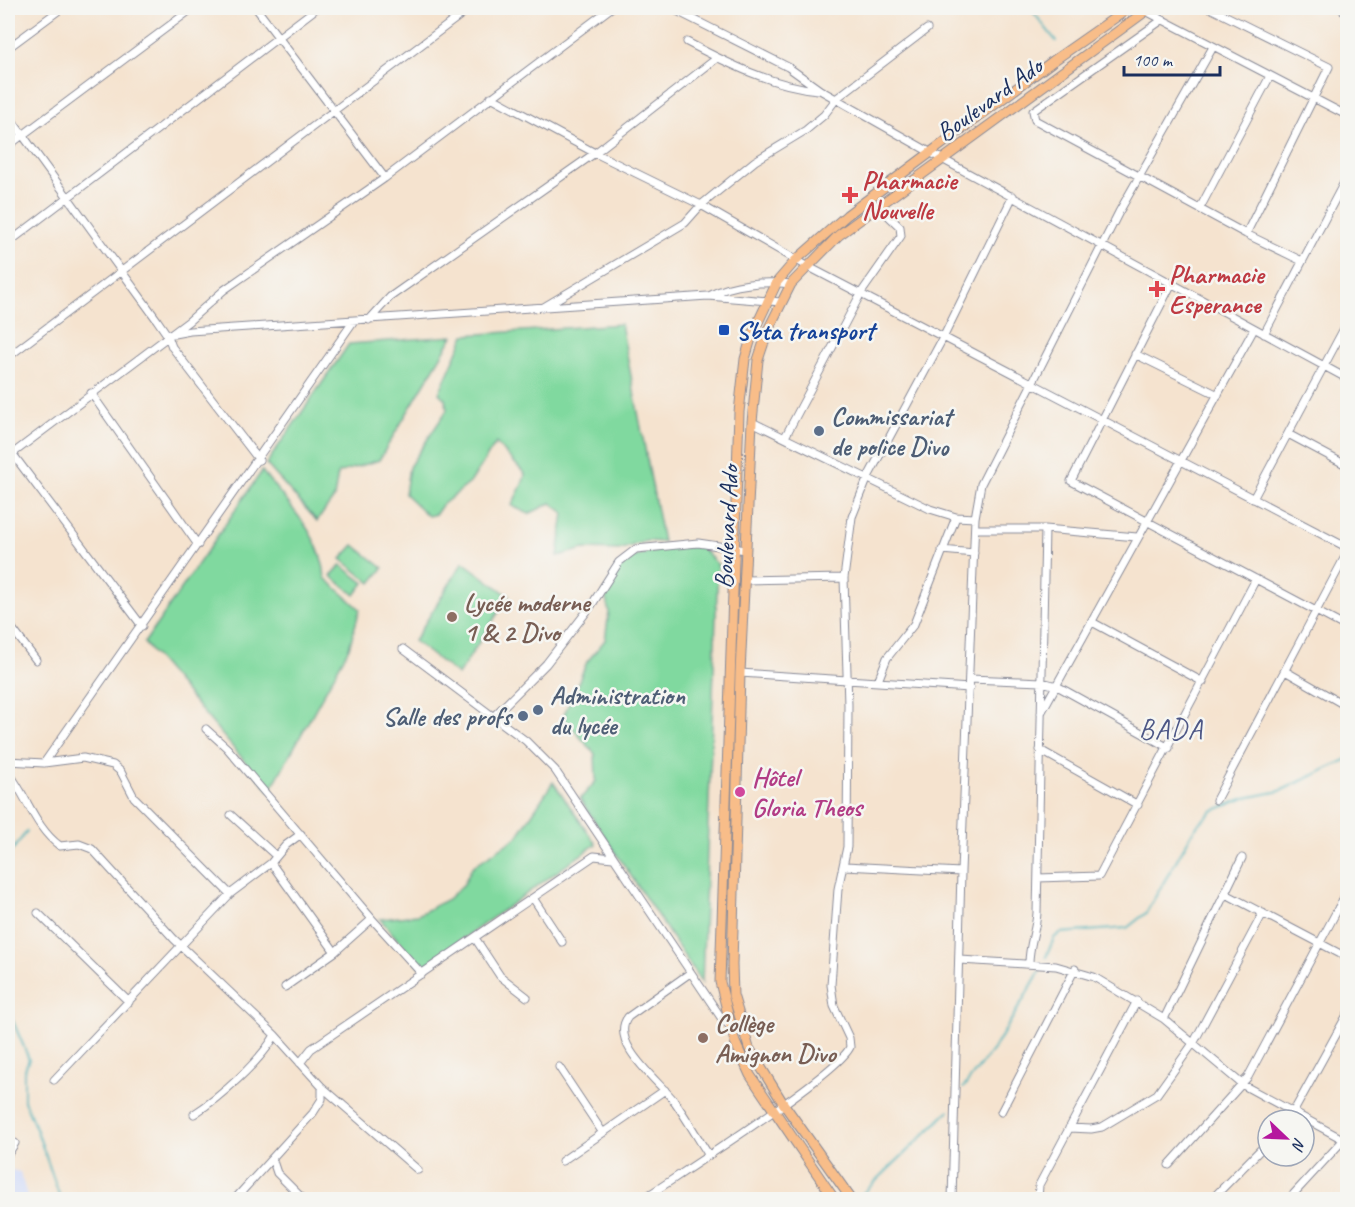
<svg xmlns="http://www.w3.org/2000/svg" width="1355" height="1207" font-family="Caveat,sans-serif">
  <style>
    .built { fill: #d0daf9 }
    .green { fill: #80d99f; stroke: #4e847e; stroke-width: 1.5 }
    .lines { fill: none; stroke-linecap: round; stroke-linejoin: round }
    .stream { stroke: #3eaeb7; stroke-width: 2 }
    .minor-casing { stroke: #888996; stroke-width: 9 }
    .major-casing { stroke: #888996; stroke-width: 11 }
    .minor { stroke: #fff; stroke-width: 7 }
    .major { stroke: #f8bd89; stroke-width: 9 }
    .health-dot { fill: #e0444e; stroke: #f6f6f2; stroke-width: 2 }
    .transit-dot { fill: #1a4fb4; stroke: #f6f6f2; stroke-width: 2 }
    .service-dot { fill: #5c6f8a; stroke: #f6f6f2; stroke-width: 2 }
    .education-dot { fill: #8d6e63; stroke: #f6f6f2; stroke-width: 2 }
    .hotel-dot { fill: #d1479c; stroke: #f6f6f2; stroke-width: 2 }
    .labels { text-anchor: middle; stroke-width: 5; stroke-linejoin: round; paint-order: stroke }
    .street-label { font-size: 26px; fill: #1b2f5e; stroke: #f6f6f2 }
    .health-label { font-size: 26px; font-weight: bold; fill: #be3a42; stroke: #f6f6f2; text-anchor: start }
    .transit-label { font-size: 26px; font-weight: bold; fill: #164399; stroke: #f6f6f2; text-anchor: start }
    .service-label { font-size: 26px; font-weight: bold; fill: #4e5e75; stroke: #f6f6f2; text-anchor: start }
    .education-label { font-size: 26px; font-weight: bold; fill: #785e54; stroke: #f6f6f2; text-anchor: start }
    .hotel-label { font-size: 26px; font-weight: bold; fill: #b23c85; stroke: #f6f6f2; text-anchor: start }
    .quarter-label { font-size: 28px; letter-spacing: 1.5px; fill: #4d5786; stroke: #f6f6f2 }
  </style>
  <rect width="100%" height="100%" fill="#f6f6f2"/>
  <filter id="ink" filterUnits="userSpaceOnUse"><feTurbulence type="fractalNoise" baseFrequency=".0167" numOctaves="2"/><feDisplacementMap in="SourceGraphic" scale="12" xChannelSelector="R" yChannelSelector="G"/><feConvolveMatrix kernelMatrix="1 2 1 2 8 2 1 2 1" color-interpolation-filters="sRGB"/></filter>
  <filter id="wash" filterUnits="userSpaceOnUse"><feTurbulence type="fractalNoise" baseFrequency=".008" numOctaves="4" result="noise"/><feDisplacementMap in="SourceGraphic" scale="24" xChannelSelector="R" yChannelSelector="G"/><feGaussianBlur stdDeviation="1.35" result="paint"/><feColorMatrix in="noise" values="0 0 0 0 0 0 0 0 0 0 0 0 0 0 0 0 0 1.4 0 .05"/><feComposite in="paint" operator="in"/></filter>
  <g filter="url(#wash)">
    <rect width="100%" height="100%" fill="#f5e3cf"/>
    <path class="built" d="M8,1169L20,1172L28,1199H8Z"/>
    <path class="green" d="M621,324L663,542L646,541L619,550L584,549L558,556L564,513L551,503L529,514L512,506C516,494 524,485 525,474L496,443L470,483L442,505L436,514L428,516L405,494L409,467L447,410L445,399L439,393L465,335Z
      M453,336L379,460L338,473L334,498L317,521L266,464L349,344Z
      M262,471C287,504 322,534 325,578L360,609L349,648L270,791L144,643Z
      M354,545L383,568L371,583L341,559Z
      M700,546L718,565L702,983L580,799L596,781L595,754L563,717L587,662L605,640L609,612L604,591L619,567L633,557L664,548Z
      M463,562L509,596L458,675L414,641Z
      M341,565L364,583L355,595L331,576Z
      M553,782L596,844L422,968L380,919L418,915L448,899L464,884L472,867L517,837Z"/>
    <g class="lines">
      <path class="stream" d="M1030,8L1056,41
        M8,856L27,831
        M1046,957L1054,938L1060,933L1127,928L1146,913L1195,828L1212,811L1245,798L1280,791L1348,759
        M8,984L12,1019L29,1059L24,1072V1101L37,1131L61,1200
        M963,1088L997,1044L1040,971
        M856,1200L949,1111"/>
    </g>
  </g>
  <g filter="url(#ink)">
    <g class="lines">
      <g class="minor-casing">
        <path id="minor" d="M256,8L385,178
          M671,8L788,67L820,90L942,159L1348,379
          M1140,8L1348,116
          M1210,8L1329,67L1246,234
          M1341,8L1348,16
          M1162,20L1033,111L1035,120L1246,234L1302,261
          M687,42C727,63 772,86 818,90
          M8,48L62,8
          M491,97L595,153L701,205L807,266L1348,548
          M8,115L157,320L168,336L172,347L259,460
          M8,146L193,8
          M1200,208L1270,76
          M8,243L317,8
          M1171,285L1071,481L1348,628
          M709,296C733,283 765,281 791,284
          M542,308L685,223L701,205L755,161L806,130L824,115L837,98L927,29
          M369,320L390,297L595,153L717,58
          M174,334L190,331L708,296L781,302
          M1264,334L1348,175
          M1135,354L1218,395
          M8,357L470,8
          M91,393L198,545
          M752,422L930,509L956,517
          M1288,434L1348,466
          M785,437L861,293L901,236L900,227L878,206
          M12,453L142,626
          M8,457L189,321L224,290L385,178L611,8
          M1253,499L1348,321
          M975,529H1045L1137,537
          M942,550L974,553
          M744,580L844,578
          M1092,622L1203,682
          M8,623L36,660
          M403,649L526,741L555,770L722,1019L731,1027
          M1285,671L1348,707
          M740,673L970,688
          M970,679L1042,682L1057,686L1169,748
          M878,681L887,658L914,624L956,517L975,518
          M1041,713L1254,329
          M492,718L546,664L591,606L619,562L636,549L698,543L746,550
          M206,729L227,748L372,919L422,974
          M1040,750L1138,805
          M8,761L44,763L83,758L113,765L121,772L134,797L230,894
          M44,763L353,322
          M8,772C27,796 35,828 60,846L79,844L92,849L174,939L275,1035L322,1087L418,1170
          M1216,800L1348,551
          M231,815L276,856
          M271,863L335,952
          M845,866L961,872
          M1038,878L1099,876L1256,579
          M1226,894L1348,958
          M533,898L562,942
          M38,913L129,1002
          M475,938L500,976L527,997
          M960,960L1056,966L1094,977L1164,1019L1243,1085L1348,1142
          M1029,963C1029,945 1036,930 1037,913L1045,529
          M690,973L628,1017C608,1043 661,1083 675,1102C687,1119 697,1137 708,1154
          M285,987L335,952L372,919
          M1164,1019L1242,858
          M300,1063L311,1049L594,856L613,858
          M559,1067L603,1133
          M54,1080L230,894L271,863L286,845L301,834
          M1001,1112L1075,969
          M194,1114C219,1098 261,1061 275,1035
          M1289,1120L1348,1013
          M1069,1128L1091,1129L1102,1127L1157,1094L1194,1042L1263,913
          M8,1154L15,1143
          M272,1158L277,1173L304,1200
          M562,1161L665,1090
          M1169,1165L1248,1077L1348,890
          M646,1197C680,1174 839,1073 850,1047L849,1038L834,1006L831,985L838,889L847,847L848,705L844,578L852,517L868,477L944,336L1013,196
          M234,1200L313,1113L322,1099V1087
          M952,1200L961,872L975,518L981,484L1119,212L1213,47
          M1038,1200L1039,1185L1137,1001
          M1211,1200L1268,1142
          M1288,1200L1348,1135"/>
      </g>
      <g class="major-casing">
        <path id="major" d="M835,1200L750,1075L735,1042L720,982L739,412L745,359L752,335L777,282L796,260L847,215L1053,61L1129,8
          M852,1200L783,1103L749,1048L733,995L732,965L740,673L752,422L758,360L768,330L791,284L839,235L1150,8"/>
      </g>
      <use href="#minor" class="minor"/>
      <use href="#major" class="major"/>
    </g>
  </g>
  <g class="health-dot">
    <path d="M847 186h6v6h6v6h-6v6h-6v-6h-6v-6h6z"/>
    <path d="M1154 280h6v6h6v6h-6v6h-6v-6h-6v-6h6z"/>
  </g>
  <rect class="transit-dot" x="718" y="324" width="12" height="12" rx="3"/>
  <g class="service-dot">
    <circle cx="819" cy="431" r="6"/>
    <circle cx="538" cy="710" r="6"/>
    <circle cx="523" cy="716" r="6"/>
  </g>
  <g class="education-dot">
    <circle cx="452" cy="617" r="6"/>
    <circle cx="703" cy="1038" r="6"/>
  </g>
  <circle class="hotel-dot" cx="740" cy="792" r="6"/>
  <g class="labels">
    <g class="street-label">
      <text transform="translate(989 99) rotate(-36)" y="9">Boulevard Ado</text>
      <text transform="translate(726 527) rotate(-87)" y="9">Boulevard Ado</text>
    </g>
    <g class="health-label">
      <text x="862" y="189">Pharmacie<tspan x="862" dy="30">Nouvelle</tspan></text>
      <text x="1169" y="283">Pharmacie<tspan x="1169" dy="30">Esperance</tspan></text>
    </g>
    <g class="transit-label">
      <text x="736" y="339">Sbta transport</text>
    </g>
    <g class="service-label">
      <text x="831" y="425">Commissariat<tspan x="831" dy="30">de police Divo</tspan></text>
      <text x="550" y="704">Administration<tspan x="550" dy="30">du lycée</tspan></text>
      <text x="511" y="725" text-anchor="end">Salle des profs</text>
    </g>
    <g class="education-label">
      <text x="464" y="611">Lycée moderne<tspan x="464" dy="30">1 &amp; 2 Divo</tspan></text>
      <text x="715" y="1032">Collège<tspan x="715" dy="30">Amignon Divo</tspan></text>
    </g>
    <g class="hotel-label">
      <text x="752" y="786">Hôtel<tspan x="752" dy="30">Gloria Theos</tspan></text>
    </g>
    <g class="quarter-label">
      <text x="1171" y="738">BADA</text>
    </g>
  </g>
  <rect width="1355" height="1207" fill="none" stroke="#f6f6f2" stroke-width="30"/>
  <g transform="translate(1286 1138) rotate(113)"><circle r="28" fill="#f6f6f2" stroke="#9ea6b7" stroke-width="1.5"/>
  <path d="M0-4.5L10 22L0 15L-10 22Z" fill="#b5179e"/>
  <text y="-9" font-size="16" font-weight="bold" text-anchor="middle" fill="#1b2f5e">N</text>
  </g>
  <path d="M1124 66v9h96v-9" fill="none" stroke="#1b2f5e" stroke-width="3"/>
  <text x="1133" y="66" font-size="18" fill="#1b2f5e" stroke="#f6f6f2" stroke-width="4.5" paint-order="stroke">100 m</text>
</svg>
